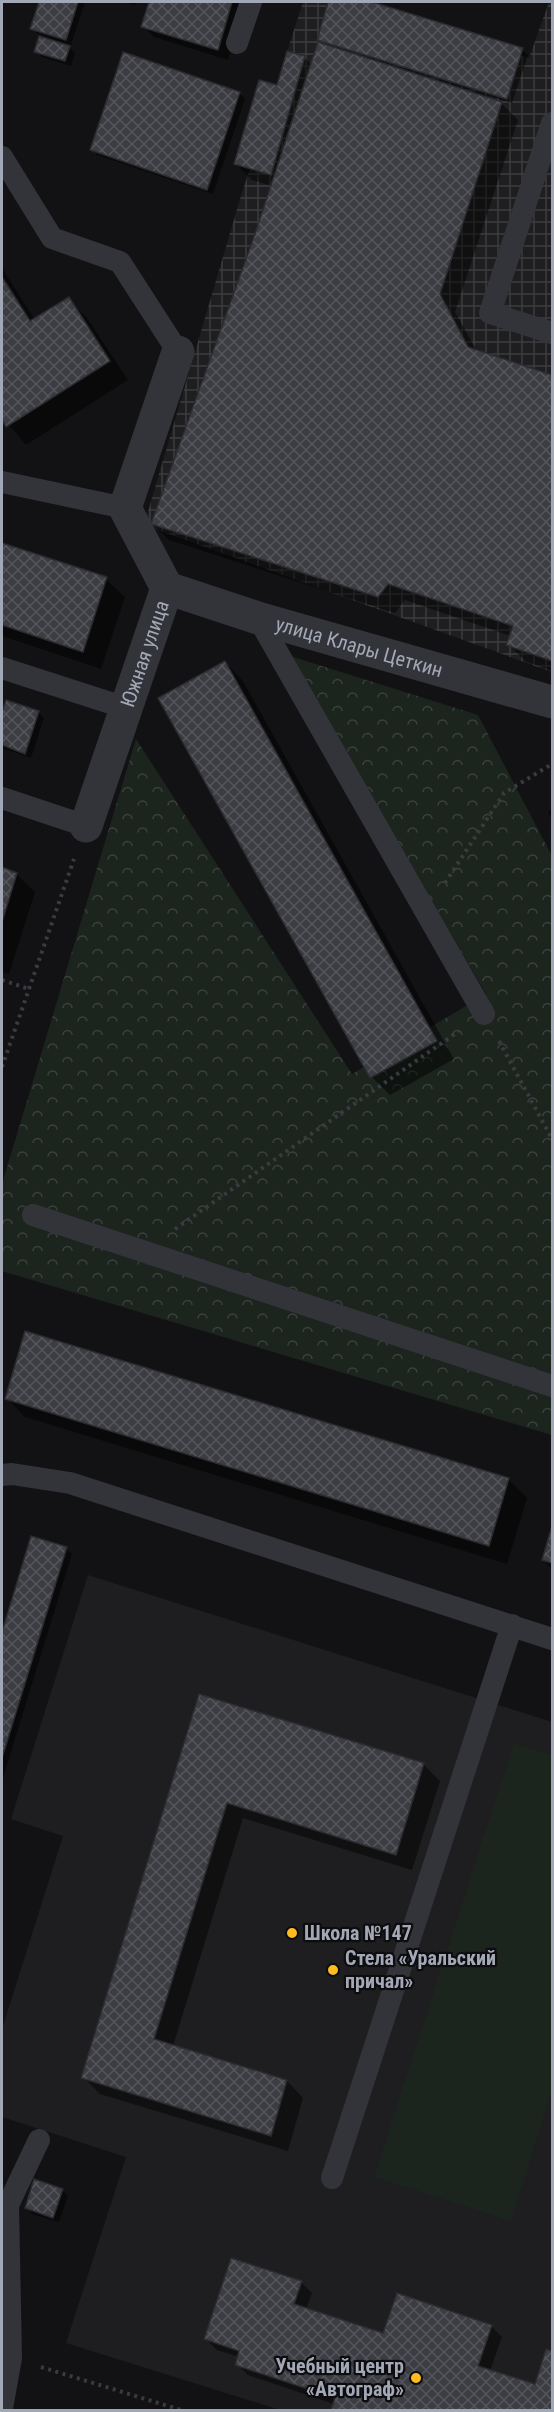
<svg xmlns="http://www.w3.org/2000/svg" width="554" height="2412" font-family="'Roboto Condensed',sans-serif">
  <style>
    .built { fill: #1e1e21 }
    .industrial { fill: url(#industrial-grid) }
    .grass { fill: #1c241e }
    .forest { fill: url(#forest-crowns) }
    .shadow { fill: #0007 }
    .building { fill: url(#building-cross-hatch); stroke: #2c2c30; stroke-width: 1.5 }
    .lines { fill: none; stroke-linecap: round; stroke-linejoin: round }
    .path { stroke: #393b41; stroke-width: 4; stroke-dasharray: 3 4.5; stroke-linecap: butt }
    .service { stroke: #333439; stroke-width: 22 }
    .minor { stroke: #333439; stroke-width: 33 }
    .poi-dot { fill: #ffbb20; stroke: #0d0d0f; stroke-width: 2 }
    .labels { text-anchor: middle; stroke-width: 4.5; stroke-linejoin: round; paint-order: stroke }
    .street-label { font-size: 20px; fill: #a3a8b6; stroke: #0d0d0f }
    .poi-label { font-size: 20px; font-weight: bold; fill: #a3a8b6; stroke: #0d0d0f; text-anchor: start }
  </style>
  <defs>
    <pattern id="industrial-grid" width="8" height="8" patternUnits="userSpaceOnUse" patternTransform="scale(1.5)"><rect width="8" height="8" fill="#1e1e21"/><path d="M0 4h8M4 0v8" fill="none" stroke="#3c3c3f"/></pattern>
    <pattern id="forest-crowns" width="20" height="18" patternUnits="userSpaceOnUse" patternTransform="scale(1.5)"><rect width="20" height="18" fill="#1c241e"/><path d="M2 6a3 3 0 1 1 6 0M12 15a3 3 0 1 1 6 0" fill="none" stroke="#3a413c"/></pattern>
    <pattern id="building-cross-hatch" width="8" height="8" patternUnits="userSpaceOnUse" patternTransform="scale(1.5)"><rect width="8" height="8" fill="#3c3d42"/><path d="M0 0l8 8M0 8l8-8" fill="none" stroke="#55565b"/></pattern>
  </defs>
  <rect width="100%" height="100%" fill="#121214"/>
  <path class="built" d="M88,1575L552,1722V2410H280L66,2343L126,2157L2,2117V2029L63,1836L11,1819Z"/>
  <path class="industrial" d="M303,2H368L529,58L549,2H552V672L144,525L240,199Z"/>
  <path class="grass" d="M514,1743L552,1755V2090L511,2221L374,2177Z"/>
  <path class="forest" d="M290,656L478,715L552,856V1435L2,1271V1184L136,739L352,1074L486,994Z"/>
  <path class="shadow" d="M41,2H85L71,45L65,43L75,53L71,66L42,57L36,51L54,43L55,40L38,34L32,29Z
    M125,2H136L135,5Z
    M151,2H246L228,60L154,37L143,26Z
    M330,2H367L522,50L528,55L512,103L489,96L488,99L501,103L518,120L455,312L477,351L552,376V671L525,661L508,644L511,636L405,600L395,613L169,540L152,524L272,186L252,180L236,164L278,87L288,53L305,58L312,65L325,45L318,39Z
    M239,93L245,99L213,194L97,155L92,150Z
    M2,268L35,320L68,299L87,318L128,380L26,445L2,417Z
    M2,544L106,579L125,597L101,669L2,636Z
    M225,662L243,681L454,1059L390,1095L372,1077Z
    M7,702L39,713L44,718L31,758L2,748V717Z
    M552,809V820L548,812Z
    M2,869L16,874L35,892L9,974L2,972Z
    M7,1398L508,1479L527,1498L507,1564L25,1417Z
    M552,1531V1569L543,1560Z
    M32,1538L66,1549L72,1554L2,1781V1637Z
    M200,1696L423,1764L440,1781L412,1870L243,1818L173,2046L287,2081L303,2098L288,2151L100,2094L83,2077Z
    M62,2190L68,2196L59,2222L32,2214L27,2208Z
    M301,2282L312,2293L306,2309L384,2335L491,2326L502,2337L490,2371L535,2386L547,2351L552,2353V2410H332L334,2404L248,2375L237,2364L239,2357L217,2350L206,2339Z"/>
  <path class="building" d="M39,2H78L66,40L30,29Z
    M149,2H232L218,50L141,27Z
    M328,2H372L523,48L507,99L317,40Z
    M39,36L70,46L65,61L34,52Z
    M318,42L502,102L440,294L468,347L552,375V661L506,645L513,626L388,584L378,597L151,524L255,234Z
    M287,51L305,56L271,175L234,164L259,80L277,85Z
    M123,52L240,92L207,190L90,150Z
    M2,277L30,321L69,297L110,361L6,427L2,420Z
    M2,543L107,577L83,652L2,625Z
    M225,661L437,1041L370,1078L158,698Z
    M6,700L39,711L25,754L2,745V712Z
    M2,867L17,873L2,922Z
    M25,1331L509,1478L489,1546L5,1399Z
    M552,1526V1563L542,1560Z
    M31,1536L67,1547L2,1758V1632Z
    M199,1694L424,1763L396,1855L227,1803L154,2039L287,2080L271,2136L81,2078Z
    M34,2179L63,2189L53,2218L25,2208Z
    M231,2258L302,2281L294,2304L383,2333L397,2293L492,2325L478,2366L535,2384L546,2349L552,2351V2410H331L335,2398L235,2365L239,2351L204,2339Z"/>
  <g class="lines">
    <path class="path" d="M445,883L504,793L552,764
      M2,980L29,989
      M499,1041L552,1139
      M2,1067L74,859
      M175,1229L459,1031
      M41,2367L181,2410"/>
    <path class="service" d="M237,43L251,2
      M552,123L490,313L552,333
      M2,157L52,238L120,262L178,352
      M2,482L125,508
      M258,618L484,1014
      M2,668L126,708
      M2,798L86,826
      M33,1215L552,1386
      M2,1475L12,1474L70,1483L552,1639
      M332,2178L512,1625
      M2,2408L11,2358L8,2205L39,2140"/>
    <g class="minor">
      <path id="s1" d="M167,588L258,618L552,702"/>
      <path id="s2" d="M86,826L167,588L125,508L178,352"/>
    </g>
  </g>
  <g class="poi-dot">
    <circle cx="292" cy="1933" r="6"/>
    <circle cx="333" cy="1970" r="6"/>
    <circle cx="416" cy="2378" r="6"/>
  </g>
  <g class="labels">
    <g class="street-label">
      <text dy="7" stroke="none"><textPath href="#s1" startOffset="201">улица Клары Цеткин</textPath></text>
      <text dy="7" stroke="none"><textPath href="#s2" startOffset="182">Южная улица</textPath></text>
    </g>
    <g class="poi-label">
      <text x="304" y="1940">Школа №147</text>
      <text x="345" y="1965">Стела «Уральский<tspan x="345" dy="23">причал»</tspan></text>
      <text x="404" y="2373" text-anchor="end">Учебный центр<tspan x="404" dy="23">«Автограф»</tspan></text>
    </g>
  </g>
  <rect width="554" height="2412" fill="none" stroke="#a3a8b6" stroke-width="6"/>
</svg>
